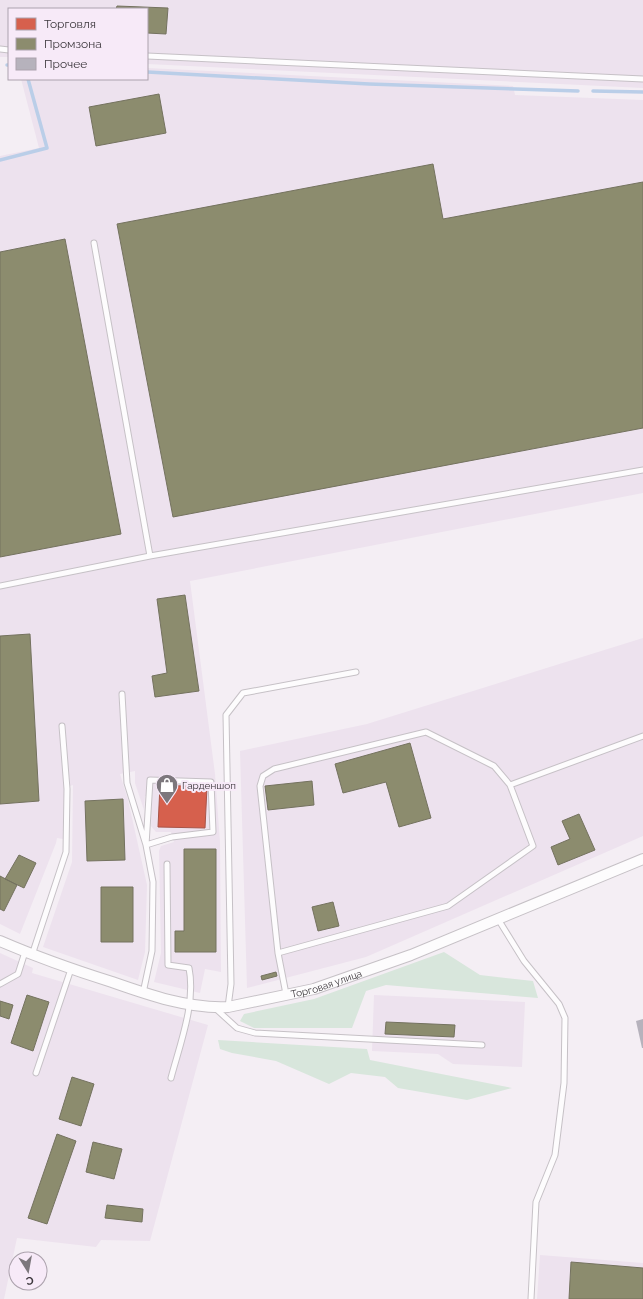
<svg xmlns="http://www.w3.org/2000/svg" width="643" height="1299" font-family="Raleway,sans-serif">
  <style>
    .built { fill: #ede2ee }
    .green { fill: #d8e6dc }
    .shops { fill: #d6604d; stroke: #a85448 }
    .industry { fill: #8c8c6e; stroke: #74725f }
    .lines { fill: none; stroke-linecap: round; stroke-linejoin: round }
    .stream { stroke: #bacee8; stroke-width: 3.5 }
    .building { fill: #b6b2bc }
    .lane-casing { stroke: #c6c1c6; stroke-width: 7 }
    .street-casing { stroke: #c6c1c6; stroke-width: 12 }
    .lane { stroke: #fdfcfd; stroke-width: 5 }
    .street { stroke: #fdfcfd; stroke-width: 10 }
    .labels { text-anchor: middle; stroke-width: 4; stroke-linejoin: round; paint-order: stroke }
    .poi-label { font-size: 10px; fill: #3c373c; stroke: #f7eaf8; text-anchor: start }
    .street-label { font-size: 10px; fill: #3c373c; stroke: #f7eaf8 }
  </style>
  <rect width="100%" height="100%" fill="#f4eef4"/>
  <path class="built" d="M0,0H643V88L147,64V9H9V57H0Z
    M147,68L513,86L515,95L643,100V493L180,583L190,581L215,774L220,842L221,972L205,969L200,993L154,982L161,953L159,851L161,846L174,842L171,832H156L151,826L152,796H145L144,810L135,783V771L120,774L128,800L147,885L145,952L138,980L43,947L72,862L73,785L64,788L63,839L57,838L56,843L20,934L0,924V156L39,148L21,79H147Z
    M643,638V836L366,957L247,988L240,751L367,724Z
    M0,953L33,968L32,973L208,1025L150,1241L101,1240L96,1247L17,1238L4,1299H0Z
    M374,995L525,1002L522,1067L453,1064L438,1054L372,1051Z
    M540,1255L643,1263V1299H537Z"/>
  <path class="green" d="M444,952L480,975L533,981L538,998L386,985L366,991L352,1028H254L240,1021L244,1014L314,999Z
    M218,1040L367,1049L370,1060L512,1088L467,1100L398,1088L385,1077L351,1073L329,1084L276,1061L232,1053L220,1049Z"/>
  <path class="shops" d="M160,785L207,787L205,828L158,827Z"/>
  <path class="industry" d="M117,6L168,8L166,34L147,33V9H116Z
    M159,94L166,133L96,146L89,107Z
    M433,164L443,219L643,182V428L173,517L117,224Z
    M65,239L121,534L0,557V252Z
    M185,595L199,691L155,697L152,676L167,673L157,599Z
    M30,634L39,801L0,804V636Z
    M410,743L431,818L399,827L386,782L343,793L335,764Z
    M312,781L314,805L268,810L265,786Z
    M123,799L125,860L87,861L85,801Z
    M579,814L595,850L558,865L551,847L570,839L562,821Z
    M184,849H216V952H175V931H184Z
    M19,855L36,863L24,888L5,879Z
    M0,876L17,885L4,911L0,909Z
    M101,887H133V942H101Z
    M333,902L339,926L318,931L312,907Z
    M276,972L277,976L262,980L261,976Z
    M27,995L49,1002L33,1051L11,1043Z
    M0,1001L13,1005L9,1019L0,1016Z
    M386,1022L455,1025L454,1037L385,1034Z
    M72,1077L94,1084L81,1126L59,1119Z
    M57,1134L76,1141L47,1224L28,1218Z
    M93,1142L122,1149L114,1179L86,1172Z
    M107,1205L143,1209L142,1222L105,1218Z
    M571,1262L643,1268V1299H569Z"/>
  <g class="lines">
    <path class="stream" d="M7,65H9
      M147,72L369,84L578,91
      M593,91L643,92
      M0,160L47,148L28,79"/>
  </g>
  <path class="building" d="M643,1019V1048H642L636,1021Z"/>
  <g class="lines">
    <g class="lane-casing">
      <path id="lane" d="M0,49L9,50
        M147,56L643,79
        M94,243L150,556
        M0,586L150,556L643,470
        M122,694L127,783L146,845L153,882L152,951L143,993
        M150,780L211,782L213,832L172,837L146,845Z
        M510,785L643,736
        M167,864L168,965L189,968C196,1003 180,1044 171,1078
        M498,919L524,961L559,1004L565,1018L564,1083L555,1155L536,1202L531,1299
        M278,953L448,906L533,846L510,785L494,766L426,732L274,769L263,776L260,786L278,953L286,994
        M32,955L66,852L67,789L62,726
        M0,984L18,974L25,952
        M228,1007L231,984L226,715L243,693L356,672
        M215,1008L237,1028L255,1033L482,1045
        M36,1073L71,969"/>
    </g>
    <g class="street-casing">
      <g id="street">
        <path id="s1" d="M0,941C37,957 74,970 112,982C149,995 189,1009 228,1007L314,989L411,955L643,859"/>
      </g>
    </g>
    <use href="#lane" class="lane"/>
    <use href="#street" class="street"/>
  </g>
  <defs>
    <g id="shop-pin" transform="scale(1.15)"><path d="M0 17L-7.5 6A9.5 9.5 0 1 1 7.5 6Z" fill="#7c777c" stroke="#f7eaf8"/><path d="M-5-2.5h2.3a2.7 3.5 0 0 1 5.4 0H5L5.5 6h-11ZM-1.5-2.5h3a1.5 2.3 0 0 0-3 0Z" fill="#fff"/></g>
  </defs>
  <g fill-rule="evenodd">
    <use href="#shop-pin" x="167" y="785"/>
  </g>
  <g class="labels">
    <g class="poi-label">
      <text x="182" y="789">Гарденшоп</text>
    </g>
    <g class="street-label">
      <text dy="4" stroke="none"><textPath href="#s1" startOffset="340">Торговая улица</textPath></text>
    </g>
  </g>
  <rect x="8" y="8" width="140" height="72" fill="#f7eaf8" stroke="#aca2ad"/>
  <rect x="16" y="18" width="20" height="12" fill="#d6604d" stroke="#aca2ad"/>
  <text x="44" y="28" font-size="12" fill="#3c373c">Торговля</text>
  <rect x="16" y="38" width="20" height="12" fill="#8c8c6e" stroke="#aca2ad"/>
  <text x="44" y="48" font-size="12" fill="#3c373c">Промзона</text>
  <rect x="16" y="58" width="20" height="12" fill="#b6b2bc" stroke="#aca2ad"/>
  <text x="44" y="68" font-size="12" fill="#3c373c">Прочее</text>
  <g transform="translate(28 1271) rotate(169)"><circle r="19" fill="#f7eaf8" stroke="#aca2ad"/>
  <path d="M0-3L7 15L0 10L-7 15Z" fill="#7c777c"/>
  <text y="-6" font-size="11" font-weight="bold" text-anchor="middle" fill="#3c373c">С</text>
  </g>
</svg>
